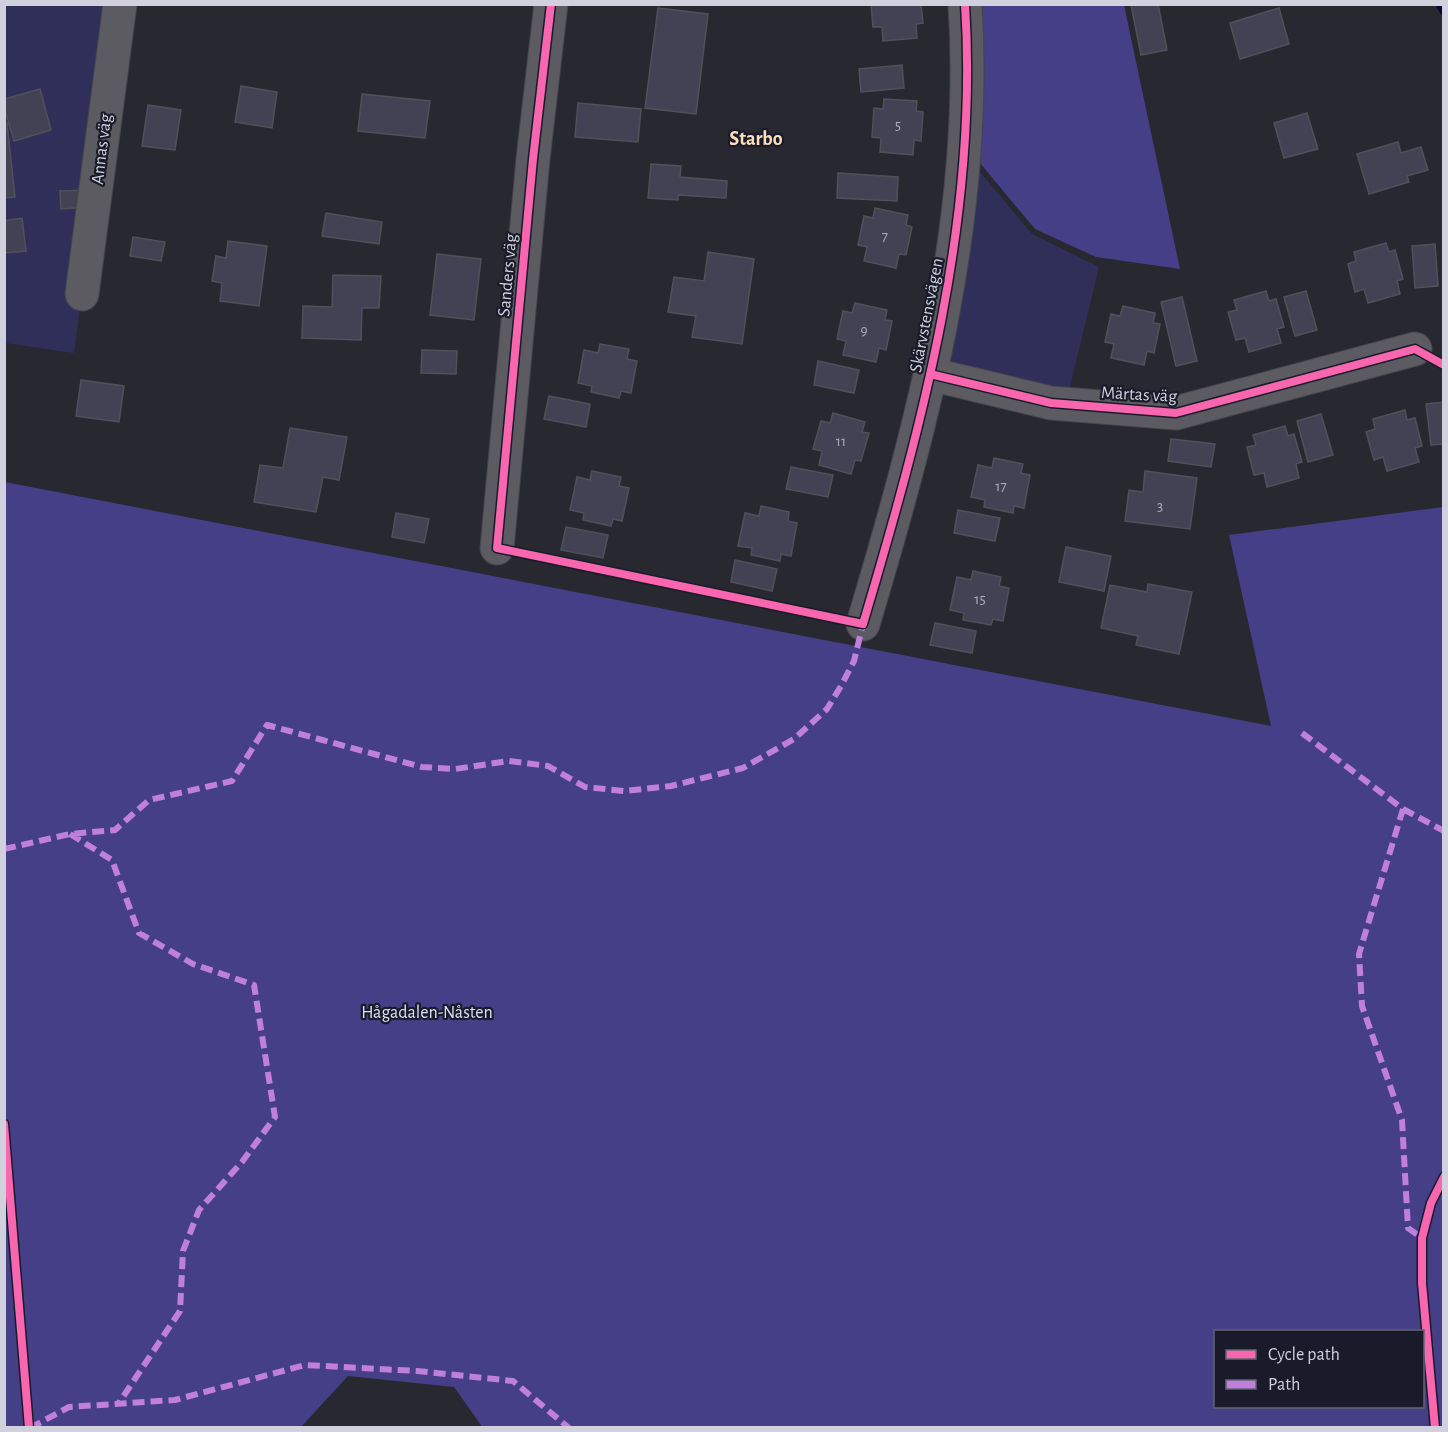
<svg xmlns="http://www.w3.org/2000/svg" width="1448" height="1432" font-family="'Alegreya Sans',sans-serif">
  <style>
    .green { fill: #302f5a }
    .forest { fill: #443f86; fill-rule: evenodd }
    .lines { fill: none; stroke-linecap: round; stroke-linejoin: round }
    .stream { stroke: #0e0433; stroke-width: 9 }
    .building { fill: #434255; stroke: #505158; stroke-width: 1.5 }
    .minor-casing { stroke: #44444c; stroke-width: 35 }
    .minor { stroke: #5b5b61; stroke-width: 33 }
    .quiet { stroke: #c07fdc; stroke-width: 6; stroke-dasharray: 12 6; stroke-linecap: butt }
    .cycleway-casing { stroke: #1a1b2a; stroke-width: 11 }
    .cycleway { stroke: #f766af; stroke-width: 8 }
    .labels { text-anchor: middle; stroke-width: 4.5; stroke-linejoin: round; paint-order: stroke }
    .number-label { font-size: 15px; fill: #adadba }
    .street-label { font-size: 18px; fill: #d0d1dc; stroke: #1a1b2a }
    .park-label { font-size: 18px; fill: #dedff7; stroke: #1a1b2a }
    .neighbourhood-label { font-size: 20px; font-weight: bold; fill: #fddeb9; stroke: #1a1b2a }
  </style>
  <rect width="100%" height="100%" fill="#282831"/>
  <path class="green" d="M5,5H120L74,353L5,343Z
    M971,161L1032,234L1099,267L1068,395L939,369Z"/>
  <path class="forest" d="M965,5H1124L1180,269L1096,257L1035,229L964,144Z
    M5,482L1271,726L1229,535L1443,507V1427L483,1428L454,1387L348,1376L301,1427H5ZM1216,1332H1422V1406H1216Z"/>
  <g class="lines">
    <path class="stream" d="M1440,4L1444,11"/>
  </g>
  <path class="building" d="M871,4H921L923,23L916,24L917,38L883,41L882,27H873Z
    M1158,4L1167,50L1141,55L1131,5Z
    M658,8L708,14L696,114L645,108Z
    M1279,8L1289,44L1240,59L1230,23Z
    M902,65L904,88L861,92L859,69Z
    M241,86L277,92L272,128L235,122Z
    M40,89L51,130L14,141L4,107V99Z
    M362,94L430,101L425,138L358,131Z
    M884,99L917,101L916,111L923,112L921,141L914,140L913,155L880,152L881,138L872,137L874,108L883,109Z
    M578,103L641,109L638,142L575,137Z
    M148,105L181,110L175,150L142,146Z
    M1307,113L1318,149L1284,158L1274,123Z
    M7,123L15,197L4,198V124Z
    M1398,142L1401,153L1421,147L1428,170L1407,176L1409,182L1369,194L1357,154Z
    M651,164L681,166L680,177L727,181L726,198L678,195V200L648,198Z
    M838,173L898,177L897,201L837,198Z
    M88,190L89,207L61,209L60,191Z
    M875,208L908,215L906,225L912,227L906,255L899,254L896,268L864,261L867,247L858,245L864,216L873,218Z
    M326,213L382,222L379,244L322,236Z
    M22,218L26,251L4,253V221Z
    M133,237L165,242L161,261L130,256Z
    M228,241L267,246L259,306L220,301L222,283L212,281L216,256L226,258Z
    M1386,243L1389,252L1395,250L1403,279L1397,281L1400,294L1368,303L1364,289L1355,292L1348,264L1356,261L1354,252Z
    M1435,244L1438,286L1415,288L1412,246Z
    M708,252L754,259L742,344L692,337L696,316L668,312L674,277L704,281Z
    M437,254L481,259L474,320L430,315Z
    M333,275L381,276L379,308H362L361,340L302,338L303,306L332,307Z
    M1266,291L1269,301L1276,299L1284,327L1277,329L1281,343L1249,352L1245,338L1236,340L1228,312L1237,310L1234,300Z
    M1306,291L1317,330L1295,336L1284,297Z
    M1182,297L1197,361L1176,366L1161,302Z
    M855,303L887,310L885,320L892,321L886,350L879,348L876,362L843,355L846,341L837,339L843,311L852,313Z
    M1123,306L1155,313L1153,323L1160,324L1154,353L1147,351L1144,365L1111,358L1114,344L1105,342L1111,314L1120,316Z
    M600,344L629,349L627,359L637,361L631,393L621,391L619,398L591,392L592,386L578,383L584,350L598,353Z
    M422,350L457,351L456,374L421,373Z
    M818,361L859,370L854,393L814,385Z
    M81,380L124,386L119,422L76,416Z
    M549,396L590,404L586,427L544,419Z
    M1444,402V444L1431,445L1426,404Z
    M1405,410L1407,420L1415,418L1422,446L1415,448L1419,462L1387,471L1383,457L1374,460L1366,432L1375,429L1373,419Z
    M833,413L865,422L862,432L869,433L861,461L855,460L851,474L819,465L822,451L813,449L821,421L830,423Z
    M1321,414L1333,455L1308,462L1297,421Z
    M1285,426L1288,436L1294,434L1302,462L1296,464L1299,478L1267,487L1264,473L1254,475L1247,447L1256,445L1253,435Z
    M290,428L347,437L339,480L323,477L316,512L254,502L260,465L283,468Z
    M1171,439L1215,444L1211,467L1168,461Z
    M994,458L1023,464L1021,473L1030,475L1024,508L1014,506L1013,513L984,507L985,500L971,497L978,465L992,468Z
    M791,467L833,475L828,497L786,489Z
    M592,471L621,477L619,486L629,488L622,521L613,519L611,526L583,520L584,513L570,510L577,477L590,480Z
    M1145,471L1197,478L1190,529L1125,521L1129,490L1143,492Z
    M761,506L789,512L788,521L797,523L791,556L781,554L780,561L751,555L752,548L738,546L745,513L759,516Z
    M958,510L1000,518L995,541L954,533Z
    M396,513L429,519L424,543L392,537Z
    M566,527L608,535L603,558L561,550Z
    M1066,547L1111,556L1104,591L1059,582Z
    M735,560L777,569L772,591L731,582Z
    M973,571L1001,577L999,586L1009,588L1003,621L993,619L991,625L963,620L964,613L950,610L957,577L971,580Z
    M1148,584L1192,592L1179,654L1136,645L1138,636L1101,628L1110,585L1147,592Z
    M935,623L976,631L972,653L930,645Z"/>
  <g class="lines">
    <g class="minor-casing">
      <path id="minor" d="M82,294L120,4
        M930,374L1051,403L1176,413L1415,349
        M497,548L533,159L551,4
        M863,624C923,423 979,216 965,4"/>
    </g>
    <use href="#minor" class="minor"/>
    <path class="quiet" d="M1302,733L1403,809L1359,954L1362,1006L1402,1120L1408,1228L1422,1238
      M1403,809L1444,831
      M70,834L112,860L139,933L193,964L254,985L275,1117L242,1162L199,1210L183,1251L180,1311L119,1403
      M4,849L70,834L115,830L149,800L232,781L267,725L422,767L455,769L509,761L548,766L585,787L624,791L671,786L743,768L794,739L827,709L841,686L854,661L863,624
      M30,1428L69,1407L175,1400L305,1365L417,1371L513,1381L569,1428"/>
    <g class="cycleway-casing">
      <path id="cycleway" d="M551,4L533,159L497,548L863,624C923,423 979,216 965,4
        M930,374L1051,403L1176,413L1415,349L1444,365
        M4,1124L29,1428
        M1435,1428L1422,1283V1238L1431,1203L1444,1177"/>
    </g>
    <use href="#cycleway" class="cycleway"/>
  </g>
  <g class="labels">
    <g class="number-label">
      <text x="898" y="130">5</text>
      <text x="885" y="241">7</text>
      <text x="864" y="335">9</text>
      <text x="841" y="446">11</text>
      <text x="1001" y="491">17</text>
      <text x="1160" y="511">3</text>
      <text x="980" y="604">15</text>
    </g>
    <g class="street-label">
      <text transform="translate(101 149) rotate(-83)" y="6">Annas väg</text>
      <text transform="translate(507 275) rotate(-85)" y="6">Sanders väg</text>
      <text transform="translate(926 315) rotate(-79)" y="6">Skärvstensvägen</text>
      <text transform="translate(1139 394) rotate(3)" y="6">Märtas väg</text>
    </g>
    <g class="park-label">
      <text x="427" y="1018">Hågadalen-Nåsten</text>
    </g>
    <g class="neighbourhood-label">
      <text x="756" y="145">Starbo</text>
    </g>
  </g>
  <rect width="1448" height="1432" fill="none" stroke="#d0d1dc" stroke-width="12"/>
  <rect x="1214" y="1330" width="210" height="78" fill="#1a1b2a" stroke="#636471" stroke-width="1.5"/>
  <rect x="1226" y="1350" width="30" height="9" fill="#f766af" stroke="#636471" stroke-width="1.5"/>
  <text x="1268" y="1360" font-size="18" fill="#d0d1dc">Cycle path</text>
  <rect x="1226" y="1380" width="30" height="9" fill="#c07fdc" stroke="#636471" stroke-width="1.5"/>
  <text x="1268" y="1390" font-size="18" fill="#d0d1dc">Path</text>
</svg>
